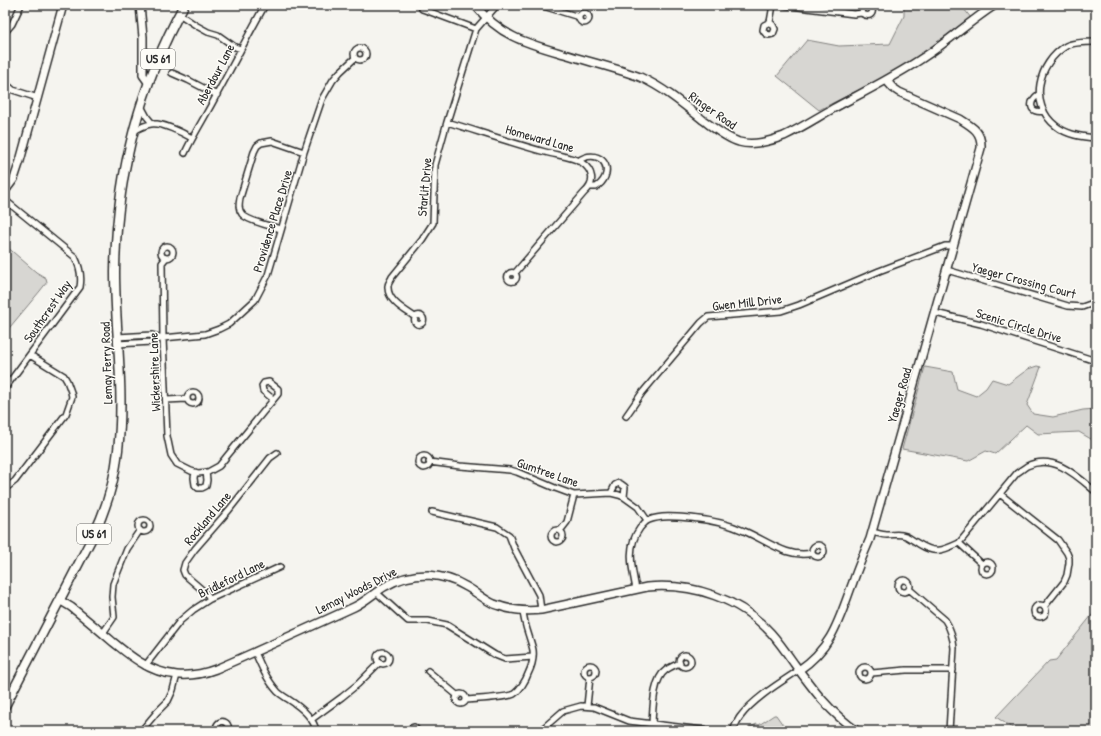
<svg xmlns="http://www.w3.org/2000/svg" width="1101" height="736" font-family="'Patrick Hand',sans-serif">
  <style>
    .green { fill: #d7d6d2; stroke: #81807e }
    .lines { fill: none; stroke-linecap: round; stroke-linejoin: round }
    .street-casing { stroke: #2b2b2b; stroke-width: 8 }
    .secondary-casing { stroke: #2b2b2b; stroke-width: 10 }
    .primary-casing { stroke: #2b2b2b; stroke-width: 11 }
    .street { stroke: #fdfcf7; stroke-width: 5 }
    .secondary { stroke: #fdfcf7; stroke-width: 7 }
    .primary { stroke: #fdfcf7; stroke-width: 8 }
    .labels { text-anchor: middle; stroke-width: 3; stroke-linejoin: round; paint-order: stroke }
    .shield { fill: #fdfcf7; stroke: #6a6a68; stroke-width: 1 }
    .shield-label { font-size: 12px; font-weight: bold; fill: #2b2b2b }
    .street-label { font-size: 13px; fill: #2b2b2b; stroke: #fdfcf7 }
  </style>
  <rect width="100%" height="100%" fill="#f5f4ef"/>
  <filter id="ink" filterUnits="userSpaceOnUse"><feTurbulence type="fractalNoise" baseFrequency=".025" numOctaves="2"/><feDisplacementMap in="SourceGraphic" scale="8" xChannelSelector="R" yChannelSelector="G"/><feConvolveMatrix kernelMatrix="1 2 1 2 8 2 1 2 1" color-interpolation-filters="sRGB"/></filter>
  <g filter="url(#ink)">
    <path class="green" d="M904,5H961L971,18L918,56L888,75L819,110L777,76L807,40L839,46L890,44L904,16Z
      M5,245L36,272L46,278L47,282L40,291L5,333Z
      M1037,366L1041,367L1027,405L1033,414L1053,417L1083,410L1096,409V442L1079,432L1038,434L1026,425L995,454L986,451L968,461L902,449L925,367L953,372L957,389L976,396L986,388L992,379L1008,384L1028,369Z
      M1096,610V731H1070L1063,729L1061,731H1017L996,717L1049,661L1056,660Z
      M774,715H776L783,725L781,731H747L748,728L757,724L759,725Z"/>
    <g class="lines">
      <g class="street-casing">
        <path id="street" d="M420,5L422,9L425,10L476,29
          M540,5L579,17
          M783,5L854,14L861,13C869,18 875,15 871,5
          M579 18a5 5 0 1 1 10 0a5 5 0 1 1-10 0Z
          M861,13L863,5
          M179,14L197,26L208,32L218,35L235,47L241,49
          M770,22L773,25L775,29L773,34C768,36 765,34 763,30L764,25Z
          M770,22L773,5
          M5,32L12,24L21,5
          M1096,42C1088,42 1073,42 1066,46C1038,63 1028,104 1056,126C1067,135 1082,137 1096,138
          M354 54a6 6 0 1 1 12 0a6 6 0 1 1-12 0Z
          M172,73L188,80L217,95
          M5,83L13,90L38,98
          M1039,94C1028,102 1029,114 1044,111
          M141,106L147,117L152,123
          M447,122C480,132 512,143 545,152C555,155 573,157 581,162C593,170 596,183 584,193L515,273
          M134,131C139,128 145,125 151,124C161,122 183,133 192,138
          M185,153C194,133 207,114 217,94C233,65 248,35 265,5
          M578,161C597,147 616,166 601,183C600,184 598,186 596,187C594,187 592,187 590,187
          M5,200L75,257C80,267 82,276 80,287L5,388
          M281,229C273,227 246,220 242,214C238,209 239,204 240,198L254,152L257,146L261,143L272,141L304,152
          M161 252a6 6 0 1 1 12 0a6 6 0 1 1-12 0Z
          M166,258L162,263L163,338L167,436L171,455L177,464L191,471L198,473L208,472L219,466L227,456L278,394V389L269,382L264,383L262,386L263,391L273,399
          M947,270L1068,306L1082,307L1096,302
          M507.5 277a4.5 4.5 0 1 1 9 0a4.5 4.5 0 1 1-9 0Z
          M935,313L981,324L1096,361
          M414.5 320a4.5 4.5 0 1 1 9 0a4.5 4.5 0 1 1-9 0Z
          M415,317C405,310 387,301 388,286C388,283 391,280 392,277L422,240L433,223L435,165L447,122L476,29L497,5
          M117,337L152,335L162,338
          M117,344L152,342L163,338L205,334L219,329L229,324L255,300L268,275L304,152L322,99L333,80L340,72L355,58
          M187 398a6 6 0 1 1 12 0a6 6 0 1 1-12 0Z
          M166,400L187,399
          M626,416L642,393L701,323L708,317L781,311L799,305L879,271L945,246H954
          M418 462a6 6 0 1 1 12 0a6 6 0 1 1-12 0Z
          M429,462L460,466L510,470L517,472L555,488L574,495L611,493L619,495L624,497L638,507L647,520
          M195,472L194,478L195,485L198,488H202L206,486L207,480L206,472
          M5,489L15,481L66,414L72,397L71,392L67,381L64,376L30,355
          M611,493L615,485L619,483L621,484L625,487L624,497
          M1000,494L1058,540L1067,553L1069,558V563L1067,575L1064,582L1044,607
          M432,512L497,527L509,535L514,548L539,595L541,610
          M138 526a6 6 0 1 1 12 0a6 6 0 1 1-12 0Z
          M551 536a6 6 0 1 1 12 0a6 6 0 1 1-12 0Z
          M560,531L567,522L574,495
          M872,532C877,533 882,535 887,535C895,535 898,533 906,536C910,538 914,541 919,544C935,554 942,551 959,543L1017,473C1020,471 1024,468 1027,466C1054,453 1077,476 1096,492
          M959,543L982,564
          M812 551a6 6 0 1 1 12 0a6 6 0 1 1-12 0Z
          M981 568a6 6 0 1 1 12 0a6 6 0 1 1-12 0Z
          M898 586a6 6 0 1 1 12 0a6 6 0 1 1-12 0Z
          M636,589C632,568 626,547 640,528C643,525 645,521 649,520C662,515 678,517 691,518C710,520 727,523 744,531C766,540 788,559 812,553
          M909,589L945,620C951,629 953,638 954,648L949,731
          M376,592L408,621H428L447,625L495,655L505,659L533,657
          M210,599L207,594L185,575L183,570L185,563L195,549L229,510L270,458L277,453
          M1034 611a6 6 0 1 1 12 0a6 6 0 1 1-12 0Z
          M103,633L112,620L114,617L112,597L113,584L127,549L140,530
          M255,652C261,666 267,680 278,692C281,695 285,697 288,699C299,706 314,717 316,731
          M377 658a6 6 0 1 1 12 0a6 6 0 1 1-12 0Z
          M679 661a6 6 0 1 1 12 0a6 6 0 1 1-12 0Z
          M584 671a6 6 0 1 1 12 0a6 6 0 1 1-12 0Z
          M145,666L180,621L193,610L210,599L280,567
          M859 673a6 6 0 1 1 12 0a6 6 0 1 1-12 0Z
          M428,671L458,696
          M872,673L906,670H953
          M456 699a5 5 0 1 1 10 0a5 5 0 1 1-10 0Z
          M466,700C476,699 507,698 514,694C520,690 526,680 528,674C532,666 534,658 533,650C530,637 524,625 523,611
          M587,706L590,677
          M312,719L342,697L358,684L379,663
          M652,723C653,708 653,679 666,670C670,667 675,665 680,663
          M141,731L157,712L168,701L173,690L177,675
          M216,731C215,718 231,719 228,731
          M408,731L411,728L414,727L418,731
          M540,731L563,711L581,706L594,707L629,721L710,731
          M733,731C735,726 737,721 740,717C753,699 781,682 799,670"/>
      </g>
      <g class="secondary-casing">
        <path id="secondary" d="M140,5L143,37V75L148,82
          M475,5C501,37 526,43 564,54C590,62 616,68 640,77C664,88 683,104 703,120C714,128 726,138 739,142C754,146 770,141 784,136C801,128 818,117 834,108C864,92 896,76 924,57C949,41 970,21 995,5
          M5,191L14,179L20,161L63,5
          M61,601L71,607C85,618 99,630 113,642C122,649 130,656 140,662C163,677 190,679 216,669C262,649 308,628 354,607C365,602 374,593 384,587C397,579 413,575 428,575C440,576 454,579 465,586C475,591 483,599 494,604C509,610 524,612 541,610L647,587C693,583 739,598 771,633C779,642 786,652 793,662C812,688 830,713 857,731
          M799,670C833,647 839,619 853,582C858,567 864,553 870,539L981,148C982,132 973,127 960,119L899,92L893,88L886,80"/>
      </g>
      <g class="primary-casing">
        <path id="primary" d="M5,706L94,534C107,507 115,479 118,450C125,391 115,331 115,272C116,178 139,87 184,5"/>
      </g>
      <use href="#street" class="street"/>
      <use href="#secondary" class="secondary"/>
      <use href="#primary" class="primary"/>
    </g>
  </g>
  <g class="labels">
    <g class="shield">
      <rect x="141" y="49" width="34" height="20" rx="3"/>
      <rect x="77" y="524" width="34" height="20" rx="3"/>
    </g>
    <g class="shield-label">
      <text x="158" y="63">US 61</text>
      <text x="94" y="538">US 61</text>
    </g>
    <g class="street-label">
      <text transform="translate(215 74) rotate(-62)" y="5">Aberdour Lane</text>
      <text transform="translate(713 110) rotate(35)" y="5">Ringer Road</text>
      <text transform="translate(540 138) rotate(16)" y="5">Homeward Lane</text>
      <text transform="translate(424 187) rotate(-85)" y="5">Starlit Drive</text>
      <text transform="translate(272 221) rotate(-73)" y="5">Providence Place Drive</text>
      <text transform="translate(1024 280) rotate(15)" y="5">Yaeger Crossing Court</text>
      <text transform="translate(747 302) rotate(-6)" y="5">Gwen Mill Drive</text>
      <text transform="translate(47 311) rotate(-55)" y="5">Southcrest Way</text>
      <text transform="translate(1019 325) rotate(17)" y="5">Scenic Circle Drive</text>
      <text transform="translate(106 363) rotate(-92)" y="5">Lemay Ferry Road</text>
      <text transform="translate(154 372) rotate(-92)" y="5">Wickershire Lane</text>
      <text transform="translate(899 395) rotate(-74)" y="5">Yaeger Road</text>
      <text transform="translate(548 472) rotate(19)" y="5">Gumtree Lane</text>
      <text transform="translate(207 518) rotate(-50)" y="5">Rockland Lane</text>
      <text transform="translate(231 578) rotate(-26)" y="5">Bridleford Lane</text>
      <text transform="translate(356 590) rotate(-27)" y="5">Lemay Woods Drive</text>
    </g>
  </g>
  <rect width="1101" height="736" fill="none" stroke="#fdfcf7" stroke-width="20"/>
  <rect x="10" y="10" width="1081" height="716" fill="none" stroke="#2b2b2b" stroke-width="1.5" filter="url(#ink)"/>
</svg>
